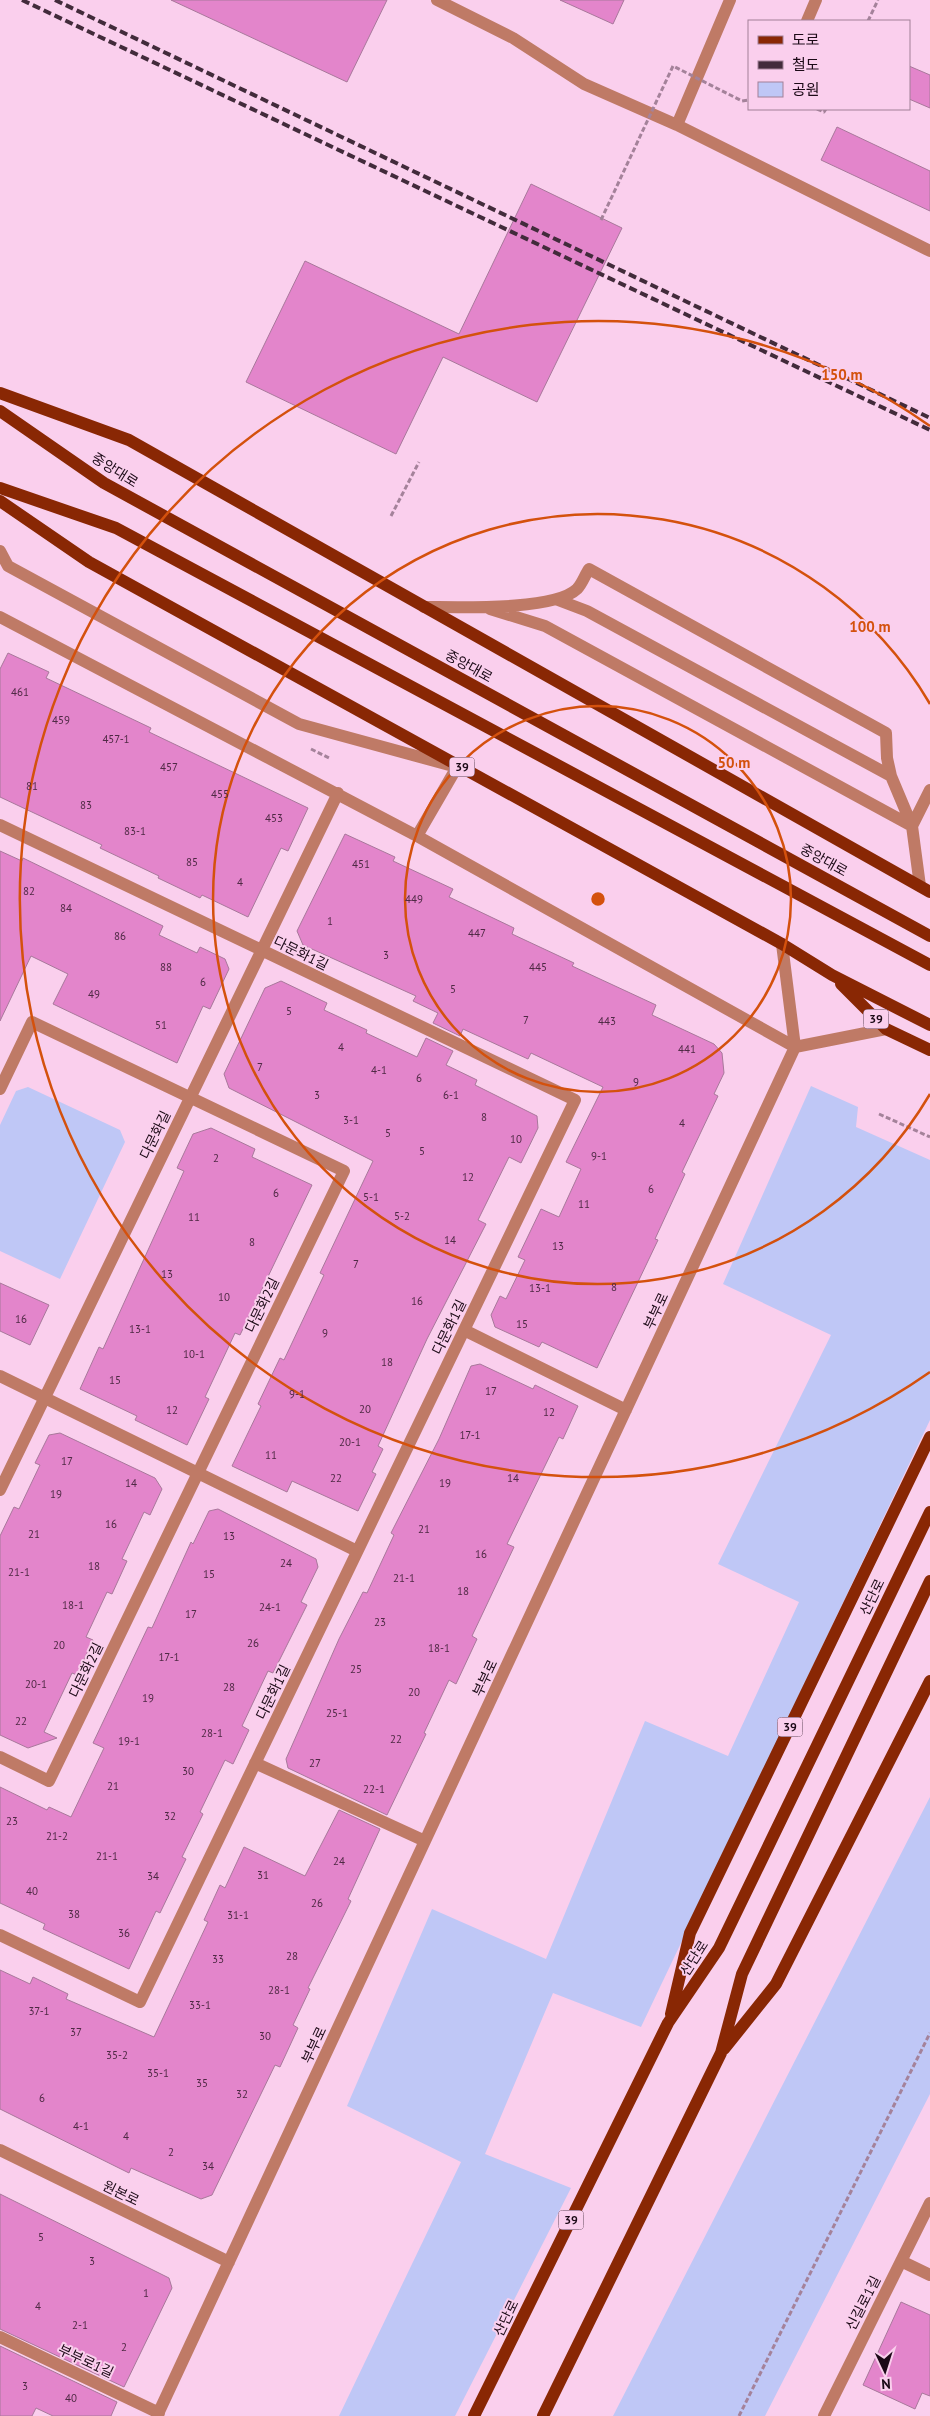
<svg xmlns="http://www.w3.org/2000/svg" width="930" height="2416" font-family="'PT Sans','Noto Sans KR',sans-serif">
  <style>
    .green { fill: #bfc7f6 }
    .building { fill: #e385cb; stroke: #a8789b }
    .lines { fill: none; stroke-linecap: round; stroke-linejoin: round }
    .path { stroke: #a4829a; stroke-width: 3; stroke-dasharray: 5 2.5; stroke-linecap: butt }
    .minor { stroke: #bf7a66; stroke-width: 12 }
    .major { stroke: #892704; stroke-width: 12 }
    .rail { stroke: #422b3b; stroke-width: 4; stroke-dasharray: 8 4; stroke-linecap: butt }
    .path-bridge { stroke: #a4829a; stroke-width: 3; stroke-dasharray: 5 2.5; stroke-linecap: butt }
    .ring { fill: none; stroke: #d4510d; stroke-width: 2.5 }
    .labels { text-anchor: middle; stroke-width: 4; stroke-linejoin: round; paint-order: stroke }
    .number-label { font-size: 11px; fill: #4e2944 }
    .shield { fill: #facfed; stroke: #5f4557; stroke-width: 1 }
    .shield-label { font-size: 12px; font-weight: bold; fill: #1c0a17 }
    .street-label { font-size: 14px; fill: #1c0a17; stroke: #facfed }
    .centre { fill: #d4510d; stroke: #facfed; stroke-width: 2.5 }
    .ring-label { font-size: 15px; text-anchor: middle; font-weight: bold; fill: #d4510d; stroke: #facfed; stroke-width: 4; stroke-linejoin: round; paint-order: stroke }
  </style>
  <rect width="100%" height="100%" fill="#facfed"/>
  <path class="green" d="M811,1086L858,1107L856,1127L930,1160V1420L641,2027L553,1993L485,2154L571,2188L455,2416H339L461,2162L347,2106L432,1909L546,1959L645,1721L728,1756L799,1602L718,1564L831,1335L723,1284Z
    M28,1087L120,1130L125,1142L60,1279L0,1251V1125L16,1091Z
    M930,1797V2094L765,2416H613Z"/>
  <path class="building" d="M171,0H387L347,82Z
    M560,0H624L613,24Z
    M909,66L930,75V108L909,99Z
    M837,127L930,171V211L821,160Z
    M531,184L622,228L537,402L443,357L396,454L246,382L305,261L459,334Z
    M8,653L49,672L46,678L151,728L149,732L308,808L288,851L281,848L248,917L202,895L200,898L158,878L159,876L100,848L102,845L0,797V669Z
    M345,834L395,857L393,861L453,889L449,897L514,928L512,934L574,963L572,966L656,1005L652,1015L714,1044L722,1053L724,1073L714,1094L718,1096L682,1172L685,1174L655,1239L658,1240L597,1368L542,1342L539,1347L495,1327L491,1315L500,1296L506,1299L525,1260L518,1257L541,1209L559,1217L581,1169L566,1162L603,1087L531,1053L528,1059L463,1029L460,1036L433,1023L438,1013L413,1001L416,996L303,945L297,931Z
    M0,851L22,861L23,858L163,926L159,935L197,953L200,947L225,959L229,969L210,1009L203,1006L177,1063L53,1004L68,974L31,956L0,1021Z
    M281,981L327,1003L324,1010L367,1030L366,1033L417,1057L426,1038L453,1051L446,1065L477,1080L475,1085L537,1116L538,1128L521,1163L509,1157L478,1220L486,1224L427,1339L378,1446L383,1449L372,1472L376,1474L358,1511L292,1481L287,1492L232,1466L261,1406L258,1404L280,1358L284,1360L324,1275L320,1273L373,1161L229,1088L224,1074L265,988Z
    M211,1128L255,1149L252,1157L312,1185L240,1335L235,1333L205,1397L209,1399L187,1445L135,1420L137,1416L80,1389L99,1347L103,1349L184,1171L177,1168L193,1134Z
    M0,1283L49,1305L30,1345L0,1331Z
    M480,1364L533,1389L535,1385L578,1406L563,1439L559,1437L507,1544L514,1547L472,1636L477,1639L456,1684L449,1680L424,1733L426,1734L387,1815L288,1768L286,1759L339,1639L363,1592L367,1593L394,1535L391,1533L439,1439L471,1366Z
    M60,1433L155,1478L162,1489L150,1515L144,1512L122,1559L127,1561L112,1594L107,1592L86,1637L93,1640L77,1675L72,1673L44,1732L57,1738L28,1748L0,1735V1536L14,1507L19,1509L40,1465L35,1463L49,1435Z
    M218,1509L316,1559L318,1567L301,1602L307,1605L273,1673L268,1671L242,1726L249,1730L233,1764L225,1760L200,1812L203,1814L182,1857L186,1859L160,1913L156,1911L129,1969L43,1929L45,1924L0,1903V1787L47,1810L49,1807L71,1817L104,1748L93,1743L112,1703L148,1627L152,1628L191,1542L193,1544L209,1511Z
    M339,1810L380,1829L348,1899L351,1901L308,1988L310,1989L293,2025L298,2028L280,2067L275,2065L212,2195L201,2199L131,2168L129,2173L0,2109V1970L30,1984L33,1977L68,1994L66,1999L154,2037L208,1922L204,1920L220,1885L225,1888L244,1847L305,1876Z
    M0,2194L169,2278L172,2288L124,2387L0,2329Z
    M901,2302L930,2315V2396L922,2393L915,2409L863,2385Z
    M0,2346L117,2402L111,2416H53L36,2408L32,2416H0Z"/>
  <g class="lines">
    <path class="path" d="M868,21L878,0
      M817,109L824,112L826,109
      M391,516L419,462
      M311,749L331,759
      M879,1114L930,1137
      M739,2416L930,2033"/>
    <path class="minor" d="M437,0L513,38L584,84L677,125L930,251
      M807,21L816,0
      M677,125L730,0
      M0,551L8,566L299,724L453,766
      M558,600L587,611L891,776
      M424,607C457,607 554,611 577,589C582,584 585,575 589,569L886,733L887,758L891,776L912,826L920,886
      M490,609L545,626L912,826L930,790
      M0,617L417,836L795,1047L886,1029
      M0,825L575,1100L140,2002L0,1935
      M417,836L457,767
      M0,1089L32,1022L344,1171L49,1781L0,1757
      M464,1330L626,1410
      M0,1376L357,1551
      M0,1490L338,793
      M255,1763L425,1841
      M0,2150L229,2262
      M901,2261L930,2275
      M0,2337L159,2413
      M157,2416L795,1047L782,944
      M824,2416L930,2203"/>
    <path class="major" d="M0,393L129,440L930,892
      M0,411L104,483L930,936
      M0,488L116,528L930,965
      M0,501L89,562L782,944L832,975L930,1025
      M841,984L886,1029L930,1050
      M671,2014L690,1933L930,1437
      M724,2049L776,1984L930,1681
      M474,2416L668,2023L719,1948L930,1512
      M543,2416L721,2053L742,1974L930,1581"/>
    <path class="rail" d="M22,0L930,430
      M55,0L930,418"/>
    <path class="path-bridge" d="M601,220L673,66L742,101L749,100"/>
  </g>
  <g class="ring">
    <circle cx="598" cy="899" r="193"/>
    <path d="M930 1094A385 385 0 1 1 930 704"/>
    <path d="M930 1372A578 578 0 1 1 930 426"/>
  </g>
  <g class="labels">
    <g class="number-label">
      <text x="20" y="696">461</text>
      <text x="61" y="724">459</text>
      <text x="116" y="743">457-1</text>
      <text x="169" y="771">457</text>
      <text x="32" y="790">81</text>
      <text x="220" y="798">455</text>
      <text x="86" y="809">83</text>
      <text x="274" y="822">453</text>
      <text x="135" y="835">83-1</text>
      <text x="192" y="866">85</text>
      <text x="361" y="868">451</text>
      <text x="240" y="886">4</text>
      <text x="29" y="895">82</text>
      <text x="414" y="903">449</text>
      <text x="66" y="912">84</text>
      <text x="330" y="925">1</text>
      <text x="477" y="937">447</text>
      <text x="120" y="940">86</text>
      <text x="386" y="959">3</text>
      <text x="166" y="971">88</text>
      <text x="538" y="971">445</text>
      <text x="203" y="986">6</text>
      <text x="453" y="993">5</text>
      <text x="94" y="998">49</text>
      <text x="289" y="1015">5</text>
      <text x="526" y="1024">7</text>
      <text x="607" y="1025">443</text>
      <text x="161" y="1029">51</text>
      <text x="341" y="1051">4</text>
      <text x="687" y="1053">441</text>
      <text x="260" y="1071">7</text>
      <text x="379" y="1074">4-1</text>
      <text x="419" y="1082">6</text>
      <text x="636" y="1086">9</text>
      <text x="317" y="1099">3</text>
      <text x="451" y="1099">6-1</text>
      <text x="484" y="1121">8</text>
      <text x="351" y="1124">3-1</text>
      <text x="682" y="1127">4</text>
      <text x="388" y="1137">5</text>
      <text x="516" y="1143">10</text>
      <text x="422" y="1155">5</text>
      <text x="599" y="1160">9-1</text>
      <text x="216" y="1162">2</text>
      <text x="468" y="1181">12</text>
      <text x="651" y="1193">6</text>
      <text x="276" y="1197">6</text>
      <text x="371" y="1201">5-1</text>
      <text x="584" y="1208">11</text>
      <text x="402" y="1220">5-2</text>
      <text x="194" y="1221">11</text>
      <text x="450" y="1244">14</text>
      <text x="252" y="1246">8</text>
      <text x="558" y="1250">13</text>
      <text x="356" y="1268">7</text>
      <text x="167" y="1278">13</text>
      <text x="614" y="1291">8</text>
      <text x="540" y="1292">13-1</text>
      <text x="224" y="1301">10</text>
      <text x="417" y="1305">16</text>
      <text x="21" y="1323">16</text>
      <text x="522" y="1328">15</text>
      <text x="140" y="1333">13-1</text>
      <text x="325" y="1337">9</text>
      <text x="194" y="1358">10-1</text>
      <text x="387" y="1366">18</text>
      <text x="115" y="1384">15</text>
      <text x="491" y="1395">17</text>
      <text x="297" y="1398">9-1</text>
      <text x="365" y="1413">20</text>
      <text x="172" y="1414">12</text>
      <text x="549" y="1416">12</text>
      <text x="470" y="1439">17-1</text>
      <text x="350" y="1446">20-1</text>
      <text x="271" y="1459">11</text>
      <text x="67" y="1465">17</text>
      <text x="336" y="1482">22</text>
      <text x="513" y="1482">14</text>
      <text x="131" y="1487">14</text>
      <text x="445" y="1487">19</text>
      <text x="56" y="1498">19</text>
      <text x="111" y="1528">16</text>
      <text x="424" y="1533">21</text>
      <text x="34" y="1538">21</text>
      <text x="229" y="1540">13</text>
      <text x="481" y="1558">16</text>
      <text x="286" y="1567">24</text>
      <text x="94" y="1570">18</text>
      <text x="19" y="1576">21-1</text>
      <text x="209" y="1578">15</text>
      <text x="404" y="1582">21-1</text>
      <text x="463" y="1595">18</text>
      <text x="73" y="1609">18-1</text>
      <text x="270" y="1611">24-1</text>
      <text x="191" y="1618">17</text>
      <text x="380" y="1626">23</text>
      <text x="253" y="1647">26</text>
      <text x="59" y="1649">20</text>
      <text x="439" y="1652">18-1</text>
      <text x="169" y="1661">17-1</text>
      <text x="356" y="1673">25</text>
      <text x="36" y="1688">20-1</text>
      <text x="229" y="1691">28</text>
      <text x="414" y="1696">20</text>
      <text x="148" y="1702">19</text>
      <text x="337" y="1717">25-1</text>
      <text x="21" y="1725">22</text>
      <text x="212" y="1737">28-1</text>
      <text x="396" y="1743">22</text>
      <text x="129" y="1745">19-1</text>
      <text x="315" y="1767">27</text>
      <text x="188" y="1775">30</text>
      <text x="113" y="1790">21</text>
      <text x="374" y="1793">22-1</text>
      <text x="170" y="1820">32</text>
      <text x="12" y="1825">23</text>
      <text x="57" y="1840">21-2</text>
      <text x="107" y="1860">21-1</text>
      <text x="339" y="1865">24</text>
      <text x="263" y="1879">31</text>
      <text x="153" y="1880">34</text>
      <text x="32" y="1895">40</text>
      <text x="317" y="1907">26</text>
      <text x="74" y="1918">38</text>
      <text x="238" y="1919">31-1</text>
      <text x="124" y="1937">36</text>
      <text x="292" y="1960">28</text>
      <text x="218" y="1963">33</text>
      <text x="279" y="1994">28-1</text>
      <text x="200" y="2009">33-1</text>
      <text x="39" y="2015">37-1</text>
      <text x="76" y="2036">37</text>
      <text x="265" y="2040">30</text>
      <text x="117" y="2059">35-2</text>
      <text x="158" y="2077">35-1</text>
      <text x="202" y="2087">35</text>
      <text x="242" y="2098">32</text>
      <text x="42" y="2102">6</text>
      <text x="81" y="2130">4-1</text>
      <text x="126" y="2140">4</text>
      <text x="171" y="2156">2</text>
      <text x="208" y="2170">34</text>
      <text x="41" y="2241">5</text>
      <text x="92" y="2265">3</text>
      <text x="146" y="2297">1</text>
      <text x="38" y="2310">4</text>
      <text x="80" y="2329">2-1</text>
      <text x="124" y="2351">2</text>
      <text x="25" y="2390">3</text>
      <text x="71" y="2402">40</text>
    </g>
    <g class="shield">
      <rect x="449.5" y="757.5" width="25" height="19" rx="4"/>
      <rect x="863.5" y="1009.5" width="25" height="19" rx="4"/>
      <rect x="777.5" y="1717.5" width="25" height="19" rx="4"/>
      <rect x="558.5" y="2210.5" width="25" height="19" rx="4"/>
    </g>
    <g class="shield-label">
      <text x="462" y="771">39</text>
      <text x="876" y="1023">39</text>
      <text x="790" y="1731">39</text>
      <text x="571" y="2224">39</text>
    </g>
    <g class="street-label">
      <text transform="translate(115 470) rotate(32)" y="5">중앙대로</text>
      <text transform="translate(469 666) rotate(29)" y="5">중앙대로</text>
      <text transform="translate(824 860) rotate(29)" y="5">중앙대로</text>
      <text transform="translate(301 953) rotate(26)" y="5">다문화1길</text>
      <text transform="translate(155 1135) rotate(-64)" y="5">다문화길</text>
      <text transform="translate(262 1305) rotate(-64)" y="5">다문화2길</text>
      <text transform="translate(656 1311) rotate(-65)" y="5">부부로</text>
      <text transform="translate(449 1327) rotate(-64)" y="5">다문화1길</text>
      <text transform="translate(872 1597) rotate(-64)" y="5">산단로</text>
      <text transform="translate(86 1670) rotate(-64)" y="5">다문화2길</text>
      <text transform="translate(485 1678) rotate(-65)" y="5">부부로</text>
      <text transform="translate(273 1692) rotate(-64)" y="5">다문화1길</text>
      <text transform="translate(694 1958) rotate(-57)" y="5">산단로</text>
      <text transform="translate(314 2045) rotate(-65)" y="5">부부로</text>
      <text transform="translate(121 2193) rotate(26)" y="5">원본로</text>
      <text transform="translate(863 2303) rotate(-63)" y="5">신길로1길</text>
      <text transform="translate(506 2318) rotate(-64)" y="5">산단로</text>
      <text transform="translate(86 2361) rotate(25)" y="5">부부로1길</text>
    </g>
  </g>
  <circle cx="598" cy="899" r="8" class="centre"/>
  <g class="ring-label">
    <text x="842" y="380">150 m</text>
    <text x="870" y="632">100 m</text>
    <text x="734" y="768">50 m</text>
  </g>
  <rect x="748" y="20" width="162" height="90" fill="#facfed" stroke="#a18097"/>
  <rect x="758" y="36" width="25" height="8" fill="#892704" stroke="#a18097"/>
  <text x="792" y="45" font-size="15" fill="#1c0a17">도로</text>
  <rect x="758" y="61" width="25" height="8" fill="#422b3b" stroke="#a18097"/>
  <text x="792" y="70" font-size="15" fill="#1c0a17">철도</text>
  <rect x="758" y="82" width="25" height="15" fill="#bfc7f6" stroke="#a18097"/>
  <text x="792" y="95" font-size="15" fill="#1c0a17">공원</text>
  <g transform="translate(885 2371) rotate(176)" stroke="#facfed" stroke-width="4" paint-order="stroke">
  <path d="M0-4L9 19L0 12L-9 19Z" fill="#1c0a17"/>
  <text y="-8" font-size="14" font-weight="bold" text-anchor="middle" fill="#1c0a17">N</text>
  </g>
</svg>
